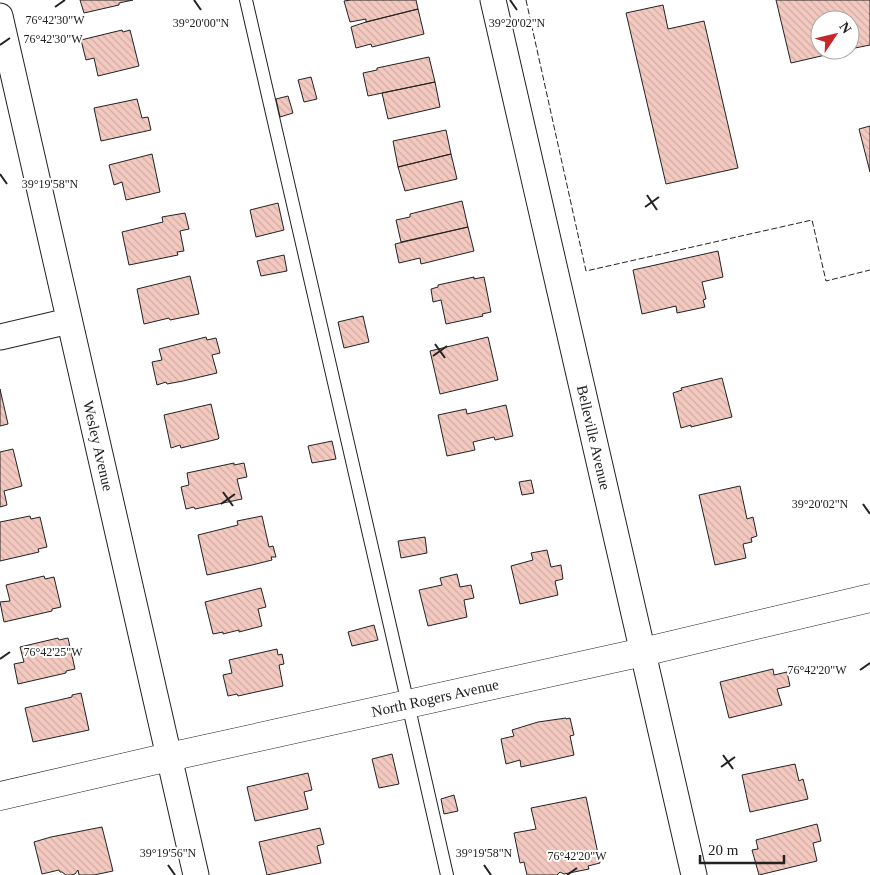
<svg xmlns="http://www.w3.org/2000/svg" width="870" height="875" font-family="'Times New Roman',serif">
  <style>
    .building { fill: url(#building-back-hatch); stroke: #222 }
    .lines { fill: none; stroke-linecap: round; stroke-linejoin: round }
    .service-casing { stroke: #222; stroke-width: 14 }
    .minor-casing { stroke: #222; stroke-width: 27 }
    .tertiary-casing { stroke: #222; stroke-width: 29 }
    .service { stroke: #fff; stroke-width: 12 }
    .minor { stroke: #fff; stroke-width: 25 }
    .tertiary { stroke: #fff; stroke-width: 28 }
    .fence { stroke: #222; stroke-width: 1; stroke-dasharray: 6 2.5; stroke-linecap: butt }
    .ticks { fill: none; stroke: #222; stroke-width: 2 }
    .labels { text-anchor: middle; stroke-width: 4; stroke-linejoin: round; paint-order: stroke }
    .street-label { font-size: 15px; fill: #222; stroke: #fff }
    .ticks-label { font-size: 12px; text-anchor: middle; fill: #222; stroke: #fff; stroke-width: 4; stroke-linejoin: round; paint-order: stroke }
  </style>
  <defs>
    <pattern id="building-back-hatch" width="6" height="6" patternUnits="userSpaceOnUse" patternTransform="scale(1.25)"><rect width="6" height="6" fill="#f3c9c0"/><path d="M-1 5l2 2M0 0l6 6M5-1l2 2" fill="none" stroke="#d0aca5"/></pattern>
  </defs>
  <rect width="100%" height="100%" fill="#fff"/>
  <path class="building" d="M80,0H133L119,3V5L84,13Z
    M351,0H416L418,9L366,22V19L350,22L344,1Z
    M776,0H870V45L850,49V20H820V50H847L791,63Z
    M663,5L668,29L704,21L738,168L666,184L626,13Z
    M418,9L424,34L372,47L371,44L356,48L351,27L366,22Z
    M122,30L123,32L130,30L139,66L98,76L94,58L86,60L81,40Z
    M429,57L435,82L368,96L363,73L377,70V68Z
    M311,77L317,99L304,102L298,80Z
    M435,82L440,107L388,119L382,93Z
    M288,96L293,113L280,117L276,99Z
    M137,99L142,118L148,117L151,130L101,141L94,108Z
    M870,126V172L859,129Z
    M446,130L451,154L398,167L393,141Z
    M152,154L160,192L126,200L122,182L114,185L109,165Z
    M451,154L457,179L405,191L398,167Z
    M462,201L468,227L401,242L396,220L410,217V214Z
    M278,203L284,230L256,237L250,210Z
    M185,213L189,229L180,231L184,251L177,252L178,255L129,265L122,232L163,222L162,217Z
    M468,227L474,251L421,264L420,258L399,263L395,244Z
    M718,251L723,277L702,282L706,299L703,300L705,307L677,313L676,306L642,314L633,270Z
    M284,255L287,271L261,276L257,261Z
    M190,276L199,314L170,320L169,318L144,324L137,289Z
    M474,277V279L484,277L491,312L482,314L483,316L446,324L441,300L433,302L431,289L438,287V285Z
    M363,316L369,342L344,348L338,322Z
    M206,337L207,340L216,338L220,353L212,355L217,373L183,381L167,384L166,382L157,385L152,362L162,360L159,349Z
    M488,337L498,380L440,394L430,351Z
    M722,378L732,417L691,427V425L681,428L673,393L682,390L681,388Z
    M0,389L8,424L0,426Z
    M211,404L219,438L218,439L181,448L180,445L171,448L164,415Z
    M506,405L513,436L495,440L494,437L473,442L475,450L447,456L438,415L466,409L467,414Z
    M332,441L336,459L312,463L308,446Z
    M13,449L22,486L4,491L7,505L0,507V452Z
    M234,463V465L244,463L247,477L237,479L242,499L195,509L194,507L186,509L181,487L189,485L187,473Z
    M531,480L534,493L522,495L519,482Z
    M740,486L747,519L753,517L757,536L751,538L752,542L743,544L746,558L715,565L699,495Z
    M30,516L31,519L40,517L47,547L38,549L39,552L0,561V522Z
    M262,516L269,547L273,546L276,557H271L272,560L252,565L207,575L198,535L238,525L237,521Z
    M425,537L427,553L401,558L398,541Z
    M547,550L551,567L561,565L563,579L555,581L558,595L520,604L511,566L533,560L531,553Z
    M457,574L460,587L471,585L474,598L464,600L467,617L428,626L419,590L442,585L440,578Z
    M44,576L45,579L54,577L61,607L52,609V611L4,622L0,602L10,601L6,585Z
    M261,588L266,607L258,609L262,626L239,632V630L223,634V632L213,634L205,602Z
    M374,625L378,640L352,646L348,632Z
    M58,638L59,640L68,638L75,669L66,671V673L18,684L14,664L24,662L20,647Z
    M277,649L278,655L282,654L284,664L279,665L283,686L238,696L237,694L228,696L223,675L232,673L229,660Z
    M773,669L774,675L787,672L790,686L777,689L782,705L729,718L720,682Z
    M81,693L89,730L33,742L25,708L72,697V695Z
    M566,718V719L570,718L574,735L570,736L574,755L521,767L520,760L506,764L501,739L514,736L512,730L538,722Z
    M392,754L399,784L379,788L372,759Z
    M795,764L799,781L803,779L808,799L750,812L742,775Z
    M308,773L312,790L304,792L308,809L255,821L247,787Z
    M454,795L458,811L444,814L441,799Z
    M586,797L600,863L588,866L589,869L564,874L560,872L557,875H527L524,862L520,863L514,833L536,829L531,808Z
    M817,824L821,841L813,843L817,861L759,875L752,850L758,849L756,840Z
    M102,827L113,871L94,875H79L78,870L75,874L71,875H66L62,872H60L59,870L42,874L34,842L51,837Z
    M320,828L324,844L317,846L321,863L267,875L259,842Z"/>
  <g class="lines">
    <g class="service-casing">
      <path id="service" d="M246,0L408,704L447,875"/>
    </g>
    <g class="minor-casing">
      <g id="minor">
        <path id="s1" d="M493,0L694,875"/>
        <path id="s2" d="M0,16L196,875"/>
        <path d="M0,337L69,321"/>
      </g>
    </g>
    <g class="tertiary-casing">
      <g id="tertiary">
        <path id="s3" d="M0,796L169,757L643,652L870,598"/>
      </g>
    </g>
    <use href="#service" class="service"/>
    <use href="#minor" class="minor"/>
    <use href="#tertiary" class="tertiary"/>
    <path class="fence" d="M526,0L586,271L812,220L826,281L870,270"/>
  </g>
  <path class="ticks" d="M194,0L201,10M510,0L517,10M55,7L65,0M0,45L10,38M0,174L7,184M647,195L657,210M645,207L659,197M435,344L445,358M433,356L447,346M223,492L233,506M221,504L235,494M863,504L870,514M0,659L10,652M860,670L870,663M723,755L733,769M721,767L735,757M168,865L175,875M484,865L491,875M567,875L577,868"/>
  <g class="labels">
    <g class="street-label">
      <text dy="5" stroke="none"><textPath href="#s1" startOffset="449">Belleville Avenue</textPath></text>
      <text dy="5" stroke="none"><textPath href="#s2" startOffset="441">Wesley Avenue</textPath></text>
      <text dy="5" stroke="none"><textPath href="#s3" startOffset="446">North Rogers Avenue</textPath></text>
    </g>
  </g>
  <g class="ticks-label">
    <text x="55" y="24">76°42'30"W</text>
    <text x="201" y="27">39°20'00"N</text>
    <text x="517" y="27">39°20'02"N</text>
    <text x="53" y="43">76°42'30"W</text>
    <text x="50" y="188">39°19'58"N</text>
    <text x="820" y="508">39°20'02"N</text>
    <text x="53" y="656">76°42'25"W</text>
    <text x="817" y="674">76°42'20"W</text>
    <text x="168" y="857">39°19'56"N</text>
    <text x="484" y="857">39°19'58"N</text>
    <text x="577" y="860">76°42'20"W</text>
  </g>
  <g transform="translate(835 35) rotate(55)"><circle r="24" fill="#ffffff" stroke="#a7a7a7"/>
  <path d="M0-4L9 19L0 12L-9 19Z" fill="#c62828"/>
  <text y="-8" font-size="14" font-weight="bold" text-anchor="middle" fill="#222222">N</text>
  </g>
  <path d="M700 855v8h84v-8" fill="none" stroke="#222222" stroke-width="2.5"/>
  <text x="708" y="855" font-size="15" fill="#222222" stroke="#ffffff" stroke-width="4" paint-order="stroke">20 m</text>
</svg>
